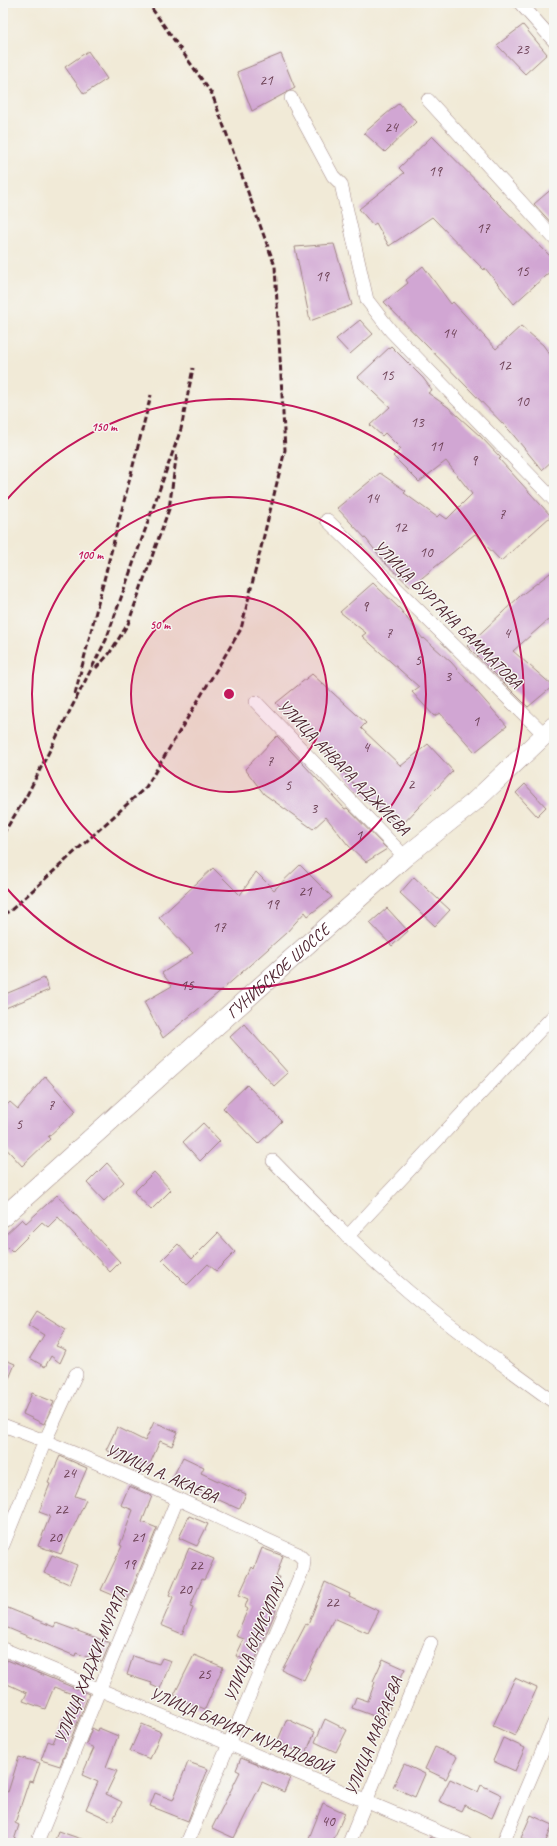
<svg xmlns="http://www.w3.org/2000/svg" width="557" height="1846" font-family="Caveat,sans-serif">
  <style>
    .building { fill: #d1a6d3 }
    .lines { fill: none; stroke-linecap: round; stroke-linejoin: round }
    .street-casing { stroke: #9e8481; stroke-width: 14 }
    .secondary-casing { stroke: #9e8481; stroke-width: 20 }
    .street { stroke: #fff; stroke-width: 13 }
    .secondary { stroke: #fff; stroke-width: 19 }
    .rail { stroke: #4a1f2b; stroke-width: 3; stroke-dasharray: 6 3; stroke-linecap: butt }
    .ring { fill: none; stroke: #c2185b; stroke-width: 2 }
    .labels { text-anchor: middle; stroke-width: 3; stroke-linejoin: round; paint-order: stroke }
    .number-label { font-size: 15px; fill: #6c4155 }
    .street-label { font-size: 17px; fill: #4a1f2b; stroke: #f6f6f2 }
    .centre { fill: #c2185b; stroke: #f6f6f2; stroke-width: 2 }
    .ring-label { font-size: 12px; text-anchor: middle; font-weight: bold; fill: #c2185b; stroke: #f6f6f2; stroke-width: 3; stroke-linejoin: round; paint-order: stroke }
  </style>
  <rect width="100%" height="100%" fill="#f6f6f2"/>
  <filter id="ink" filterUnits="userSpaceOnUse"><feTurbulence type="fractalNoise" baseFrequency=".025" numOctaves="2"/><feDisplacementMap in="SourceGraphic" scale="8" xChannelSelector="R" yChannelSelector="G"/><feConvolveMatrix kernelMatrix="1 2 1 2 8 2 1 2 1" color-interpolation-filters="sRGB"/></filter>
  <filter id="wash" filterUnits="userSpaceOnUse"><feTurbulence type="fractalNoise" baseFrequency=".012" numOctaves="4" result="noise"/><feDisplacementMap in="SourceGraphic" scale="16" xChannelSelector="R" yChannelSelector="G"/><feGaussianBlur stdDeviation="0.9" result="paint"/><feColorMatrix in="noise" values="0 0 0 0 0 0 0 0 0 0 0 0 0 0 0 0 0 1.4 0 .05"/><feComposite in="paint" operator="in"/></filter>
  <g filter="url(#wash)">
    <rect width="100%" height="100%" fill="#f1ead7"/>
    <g id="blocks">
      <path class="building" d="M523,25L547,54L525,74L497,45Z
        M88,51L107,79L84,94L65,67Z
        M281,54L295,88L252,111L237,72Z
        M399,103L416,122L385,152L364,133Z
        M432,136L554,260V268L514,304L485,268L484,270L432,217L389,246L376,223L373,225L359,209L404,173L399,168Z
        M554,187V226L534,204Z
        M334,244L352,305L310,321L295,247Z
        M423,266L451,304L453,302L496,349L521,326L543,345L554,360V459L542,470L510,431L384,302L408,283L406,280Z
        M360,320L373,334L350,354L336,339Z
        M391,346L423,378L432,390L428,393L448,407L480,436L501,458L499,459L551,516L501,561L475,534L411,587L385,563L367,540L337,508L380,473L406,491L404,493L437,517L440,514L447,519L472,494L446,461L419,482L393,456L401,449L385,433L382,436L370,425L390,407L358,377Z
        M554,570V626L548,620L513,651L553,686L528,707L467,646L520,596Z
        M373,583L400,609L423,639L424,638L451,662L507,726L475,752L440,713L434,716L412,692L419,687L362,636L366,633L340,612Z
        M312,674L366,723L361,728L401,766L428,744L453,771L399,828L358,789L332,759L306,736L307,735L276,703Z
        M277,736L345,809L347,808L387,849L366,862L348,845L326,817L313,829L264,794L245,769Z
        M525,784L546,807L537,816L516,793Z
        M300,865L332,897L308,916L305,912L286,933L223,989L163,1038L144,1002L172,986L162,973L193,953L159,918L213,868L240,895L256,872L274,890Z
        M414,877L450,910L435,926L400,893Z
        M387,908L408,931L392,946L370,923Z
        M44,978L49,990L3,1009V995Z
        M244,1024L288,1073L274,1086L230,1037Z
        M45,1076L76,1111L48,1137L50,1139L22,1166L3,1145V1109L10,1102L18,1109Z
        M247,1085L282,1121L258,1144L223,1108Z
        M203,1123L220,1141L200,1161L183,1142Z
        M107,1163L124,1182L104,1201L87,1183Z
        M154,1172L171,1190L151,1210L134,1192Z
        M57,1195L120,1262L110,1272L58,1217L48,1227L42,1222L12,1252L3,1243V1237L22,1219L26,1223Z
        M218,1233L235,1252L216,1271L208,1264L187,1285L162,1260L178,1244L192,1259Z
        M37,1311L66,1329L56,1346L66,1350L60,1363L51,1356L45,1367L30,1358L44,1335L28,1325Z
        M3,1359L15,1364L3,1393Z
        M32,1393L54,1402L44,1424L23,1414Z
        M154,1422L178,1432L172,1446L160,1441L148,1468L106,1450L117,1427L145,1441Z
        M60,1456L87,1468L75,1496L86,1500L61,1554L38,1546L50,1516L39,1512L50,1484L48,1483Z
        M183,1457L204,1467L201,1473L246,1494L239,1509L172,1479Z
        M129,1486L152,1496L142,1522L157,1528L127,1601L101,1590L122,1546L120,1545L133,1510L121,1505Z
        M189,1516L208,1524L197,1546L179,1538Z
        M189,1548L214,1559L204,1580L202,1579L190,1607L193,1608L182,1634L161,1625L173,1597L169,1595Z
        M262,1548L283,1556L276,1577H279L267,1606L276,1610L254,1663L236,1656L244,1639L236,1636L248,1609L245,1607L248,1599L239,1595L252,1567L254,1569Z
        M52,1555L77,1565L69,1584L44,1573Z
        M325,1582L350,1594L349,1597L379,1611L368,1633L334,1618L304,1680L282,1670L306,1624L308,1625Z
        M3,1606L54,1627L56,1623L110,1643L102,1662L76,1653L75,1656L3,1626Z
        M194,1655L223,1667L205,1709L184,1701V1699L174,1695Z
        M133,1656L159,1664L162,1658L171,1661L160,1689L151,1685L152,1683L127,1675Z
        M383,1659L405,1669L392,1695L394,1696L385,1720L352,1708L356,1697L368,1701L375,1682L373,1681Z
        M7,1660L89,1694L60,1766L41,1760L48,1741L53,1743L64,1717L67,1718L77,1696L54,1687L45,1709L23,1701L27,1693L3,1682V1669Z
        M515,1678L537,1688L515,1736L493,1726Z
        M287,1719L315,1732L305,1755L277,1742Z
        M325,1719L347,1730L336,1752L315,1742Z
        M142,1724L161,1732L150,1759L130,1751Z
        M92,1728L98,1731L99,1728L118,1736L106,1767L117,1771L106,1794L122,1802L112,1821L86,1809L98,1782L82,1775L94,1748L86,1744Z
        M503,1738L525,1748L515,1771L493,1761Z
        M435,1747L457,1757L446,1779L425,1769Z
        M19,1757L40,1763L33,1782L29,1781L15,1823L19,1825L13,1843H11L3,1840V1790L8,1792Z
        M241,1758L290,1778L284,1792L262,1782L234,1838L212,1828L240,1772L236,1770Z
        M188,1762L208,1769L188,1821L150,1806L155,1793L173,1800Z
        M404,1764L425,1774L415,1797L393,1787Z
        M450,1779L478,1792L481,1785L502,1795L492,1818L464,1805L461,1811L439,1801Z
        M323,1803L345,1813L332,1843H307Z
        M531,1815L553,1825L545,1843H532L521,1838Z
        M58,1831L87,1841V1843H54Z
        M430,1837L444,1843H427Z"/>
    </g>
  </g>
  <g filter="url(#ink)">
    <use href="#blocks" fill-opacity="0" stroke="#9e8481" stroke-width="1"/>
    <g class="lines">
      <g class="street-casing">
        <path id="street" d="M520,3L554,41
          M291,98L333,176L341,184L367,300L391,331L554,500
          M428,100L554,238
          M327,520L544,734
          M256,702L405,857
          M273,1161C317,1206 361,1251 409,1292C455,1331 505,1366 554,1402
          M347,1237L554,1015
          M3,1425C103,1462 200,1510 298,1554L304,1560L303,1569L187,1843
          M3,1545L45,1441L76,1374
          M3,1649L465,1843
          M37,1843L177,1500
          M349,1843L431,1643
          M503,1843L554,1723"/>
      </g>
      <g class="secondary-casing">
        <g id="secondary">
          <path id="s1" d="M3,1217L405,857L474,802L554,726"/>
        </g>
      </g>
      <use href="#street" class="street"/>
      <use href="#secondary" class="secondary"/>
      <path class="rail" d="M96,668L109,654L128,624L169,509L177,452
        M75,694L151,395
        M3,834L26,797L106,640L181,429L193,368
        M3,914L10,911L146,787L241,629L285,450L275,266L212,94L148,3"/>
    </g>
  </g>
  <circle cx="229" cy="694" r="98" fill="#c2185b" fill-opacity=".12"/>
  <g class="ring">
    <circle cx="229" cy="694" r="98"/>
    <circle cx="229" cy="694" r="197"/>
    <path d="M3 504A295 295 0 1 1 3 884"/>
  </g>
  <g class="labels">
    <g class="number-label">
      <text x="522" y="54">23</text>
      <text x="266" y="85">21</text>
      <text x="391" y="132">24</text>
      <text x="435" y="176">19</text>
      <text x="483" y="233">17</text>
      <text x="522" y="276">15</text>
      <text x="322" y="281">19</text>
      <text x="449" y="338">14</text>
      <text x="504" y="370">12</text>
      <text x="387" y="380">15</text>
      <text x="522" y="406">10</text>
      <text x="417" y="427">13</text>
      <text x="436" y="451">11</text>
      <text x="474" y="465">9</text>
      <text x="372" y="503">14</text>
      <text x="502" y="519">7</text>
      <text x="400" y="532">12</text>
      <text x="426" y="557">10</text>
      <text x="365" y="611">9</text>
      <text x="389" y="638">7</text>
      <text x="507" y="638">4</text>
      <text x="418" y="665">5</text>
      <text x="448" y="681">3</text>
      <text x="476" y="726">1</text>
      <text x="366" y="752">4</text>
      <text x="270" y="766">7</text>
      <text x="411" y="789">2</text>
      <text x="288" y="790">5</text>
      <text x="314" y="813">3</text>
      <text x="359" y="840">1</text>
      <text x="305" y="896">21</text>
      <text x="272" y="909">19</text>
      <text x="219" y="932">17</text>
      <text x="187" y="990">15</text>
      <text x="51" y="1110">7</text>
      <text x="19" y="1129">5</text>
      <text x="69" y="1478">24</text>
      <text x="61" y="1514">22</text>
      <text x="55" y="1542">20</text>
      <text x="138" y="1542">21</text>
      <text x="129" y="1569">19</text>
      <text x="196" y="1570">22</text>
      <text x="185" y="1594">20</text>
      <text x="332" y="1607">22</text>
      <text x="204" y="1679">25</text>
      <text x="328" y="1826">40</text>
    </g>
    <g class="street-label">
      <text transform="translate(448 614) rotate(45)" y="6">УЛИЦА БУРГАНА БАММАТОВА</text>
      <text transform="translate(344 767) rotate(46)" y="6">УЛИЦА АНВАРА АДЖИЕВА</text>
      <text dy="6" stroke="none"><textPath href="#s1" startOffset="369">ГУНИБСКОЕ ШОССЕ</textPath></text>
      <text transform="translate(162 1473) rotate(24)" y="6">УЛИЦА А. АКАЕВА</text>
      <text transform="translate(254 1640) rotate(-67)" y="6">УЛИЦА ЮНИСИЛАУ</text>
      <text transform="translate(90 1665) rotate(-68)" y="6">УЛИЦА ХАДЖИ-МУРАТА</text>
      <text transform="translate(241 1730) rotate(23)" y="6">УЛИЦА БАРИЯТ МУРАДОВОЙ</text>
      <text transform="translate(373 1736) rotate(-68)" y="6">УЛИЦА МАВРАЕВА</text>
    </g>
  </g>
  <circle cx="229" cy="694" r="6" class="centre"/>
  <g class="ring-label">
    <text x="104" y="431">150 m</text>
    <text x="90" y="559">100 m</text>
    <text x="160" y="629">50 m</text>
  </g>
  <rect width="557" height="1846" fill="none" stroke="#f6f6f2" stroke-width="16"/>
</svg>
